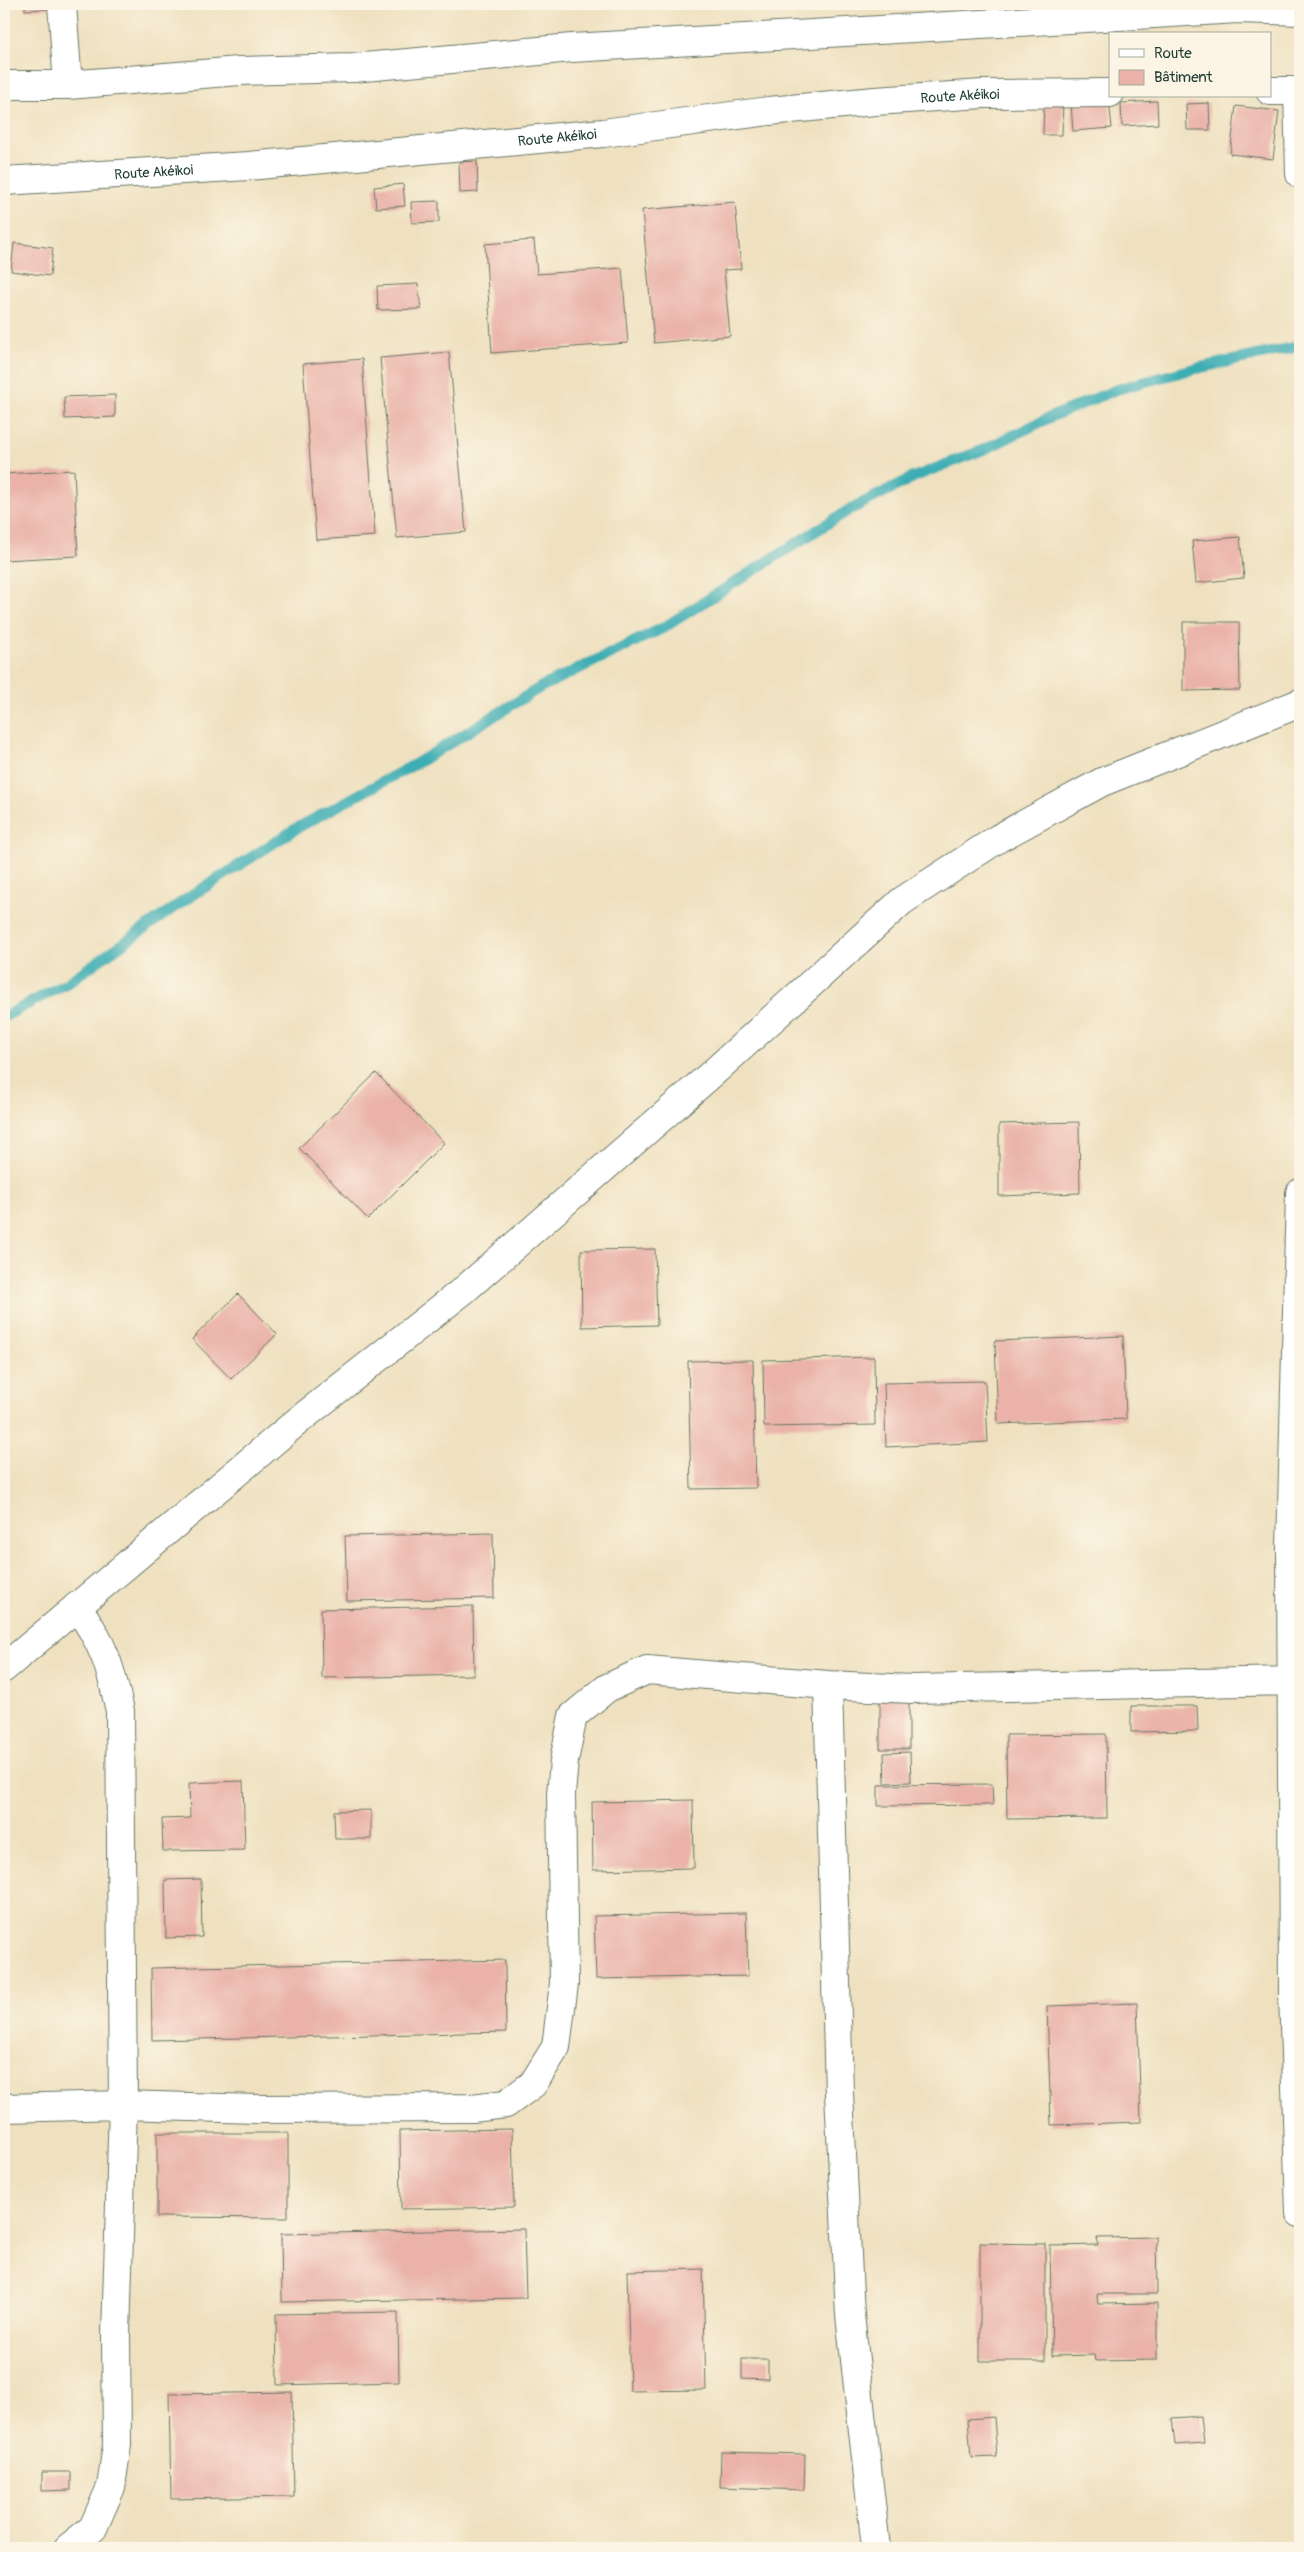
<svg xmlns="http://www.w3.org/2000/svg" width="1304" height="2552" font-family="Pangolin,sans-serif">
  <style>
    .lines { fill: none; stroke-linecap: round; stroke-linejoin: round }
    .stream { stroke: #3cadb4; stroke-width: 11 }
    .building { fill: #eab2a9 }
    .minor-casing { stroke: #687665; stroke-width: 30 }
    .tertiary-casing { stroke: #687665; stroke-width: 30 }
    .minor { stroke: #fff; stroke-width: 28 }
    .tertiary { stroke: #fff; stroke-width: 28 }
    .labels { text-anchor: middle; stroke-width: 4; stroke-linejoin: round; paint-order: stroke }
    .street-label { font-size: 14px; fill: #1f3d34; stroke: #fcf5e5 }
  </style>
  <rect width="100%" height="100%" fill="#fcf5e5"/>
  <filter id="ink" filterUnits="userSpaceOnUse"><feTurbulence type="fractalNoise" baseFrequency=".02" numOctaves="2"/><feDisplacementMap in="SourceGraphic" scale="10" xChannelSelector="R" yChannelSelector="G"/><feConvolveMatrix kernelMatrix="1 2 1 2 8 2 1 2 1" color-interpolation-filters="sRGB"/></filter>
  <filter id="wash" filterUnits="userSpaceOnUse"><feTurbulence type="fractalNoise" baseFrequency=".0096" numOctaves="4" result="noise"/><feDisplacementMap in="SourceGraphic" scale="20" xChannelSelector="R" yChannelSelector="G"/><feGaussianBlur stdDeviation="1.12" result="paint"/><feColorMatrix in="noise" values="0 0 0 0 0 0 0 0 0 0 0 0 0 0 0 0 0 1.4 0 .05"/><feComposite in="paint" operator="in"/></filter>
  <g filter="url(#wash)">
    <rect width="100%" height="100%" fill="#efe1c0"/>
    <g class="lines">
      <path class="stream" d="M4,1017L67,983L182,902L297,828L419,762L541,687L663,628L849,510L914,477L985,449L1053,416L1118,389L1189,370L1300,346"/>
    </g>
    <g id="blocks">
      <path class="building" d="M25,4H48L49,9L25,10Z
        M1044,100L1063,101L1062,135H1043Z
        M1109,101L1112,128L1073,131L1071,104Z
        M1157,101L1158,124L1122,126L1121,103Z
        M1209,103L1210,130H1187L1186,104Z
        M1236,106L1279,111L1273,159L1230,154Z
        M477,161L478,192L460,193L459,162Z
        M403,184L405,206L376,208L374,187Z
        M439,201V222L412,223L411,202Z
        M735,202L741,269L724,270L730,336L654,343L642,210Z
        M534,240L537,274L622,268L628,343L492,353L485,244Z
        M14,243L53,248L50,276L11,271Z
        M418,284L421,309L378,310L377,286Z
        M449,352L466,532L397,538L380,358Z
        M362,359L375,536L316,540L303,364Z
        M115,395V417L65,419L64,397Z
        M74,470L78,556L4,560V474Z
        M1240,537L1244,578L1196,583L1192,541Z
        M1183,622H1239L1240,690L1183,691Z
        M376,1073L444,1143L368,1219L299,1148Z
        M1079,1122L1080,1193L999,1196V1124Z
        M655,1249L657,1325L582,1327L581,1250Z
        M238,1294L277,1334L231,1379L192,1339Z
        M1123,1336L1126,1419L998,1424L995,1341Z
        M874,1357L875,1425L764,1427L763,1360Z
        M753,1360L756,1488L691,1489L688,1361Z
        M985,1381L988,1442L886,1447L884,1383Z
        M493,1533L494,1598L347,1601L345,1536Z
        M473,1606L474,1675L322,1678L321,1609Z
        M880,1692L909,1693V1749H880Z
        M1131,1706H1197L1198,1731L1131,1732Z
        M1106,1734L1107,1818L1007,1819L1006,1735Z
        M910,1752L911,1782L885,1783L884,1753Z
        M243,1781L245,1850L163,1851L162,1819L190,1818L189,1783Z
        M992,1784L993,1805L878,1806V1785Z
        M693,1800L694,1868L593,1870L592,1802Z
        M371,1810V1839H335L334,1811Z
        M201,1879L202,1937L166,1938L165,1880Z
        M746,1913L748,1976L596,1979L594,1916Z
        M505,1960L506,2032L152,2040L151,1968Z
        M1137,2003L1141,2122L1051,2125L1047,2006Z
        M512,2129L514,2207L401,2209L400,2131Z
        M157,2133H288V2218L157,2217Z
        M524,2229L526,2298L282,2302L281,2234Z
        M1156,2237L1157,2294H1097L1098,2304L1157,2303V2360L1095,2361L1094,2355L1052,2356L1050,2246L1098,2245L1097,2238Z
        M980,2243L1045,2244V2361H980Z
        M703,2269L706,2390L630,2391L627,2271Z
        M398,2312L399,2382L277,2385L276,2314Z
        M742,2359H768V2379L742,2378Z
        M292,2392L294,2497L171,2499L169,2394Z
        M1201,2416L1204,2443L1175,2445L1172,2418Z
        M994,2417L997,2457L971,2458L968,2419Z
        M721,2452L805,2454L804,2490L720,2487Z
        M42,2472H71V2490L42,2491Z"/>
    </g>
  </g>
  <g filter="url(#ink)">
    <use href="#blocks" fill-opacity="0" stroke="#687665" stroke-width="1"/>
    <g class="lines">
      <g class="minor-casing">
        <path id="minor" d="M62,4L68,85
          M1238,9L1300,11
          M4,85H68L239,71L353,68L572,48L1238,9V4
          M1298,91L1300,174
          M1300,1193L1291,1548L1293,1992L1300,2213
          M4,1668L299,1420L464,1290L715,1071L902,901L999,838L1102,782L1300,703
          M828,1685L839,2093L850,2315L876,2548
          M4,2108L123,2105L257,2109L472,2108L506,2104L533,2084L556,2047L564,1984L561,1794L564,1761L573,1716L607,1688L647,1670L828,1685L912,1689L1292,1681
          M68,2548L93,2528L111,2487L117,2445L116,2335L123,2105L120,1711C110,1665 104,1645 77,1606"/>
      </g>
      <g class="tertiary-casing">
        <g id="tertiary">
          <path d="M1270,91H1300"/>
          <path id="s1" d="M4,181L248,166L603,133L769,111L875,101L983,94L1110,93"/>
        </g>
      </g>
      <use href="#minor" class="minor"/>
      <use href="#tertiary" class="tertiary"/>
    </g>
  </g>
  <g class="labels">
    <g class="street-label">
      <text dy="5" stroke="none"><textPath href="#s1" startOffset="960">Route Akéikoi</textPath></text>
      <text dy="5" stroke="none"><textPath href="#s1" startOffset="555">Route Akéikoi</textPath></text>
      <text dy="5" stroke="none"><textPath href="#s1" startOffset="150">Route Akéikoi</textPath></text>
    </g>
  </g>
  <rect width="1304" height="2552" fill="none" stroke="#fcf5e5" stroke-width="20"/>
  <rect x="1109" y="32" width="162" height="65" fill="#fcf5e5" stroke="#a4ab9e"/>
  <rect x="1119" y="49" width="25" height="8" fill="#ffffff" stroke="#a4ab9e"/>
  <text x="1154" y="58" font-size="15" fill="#1f3d34">Route</text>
  <rect x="1119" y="70" width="25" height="15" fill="#eab2a9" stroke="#a4ab9e"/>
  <text x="1154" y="82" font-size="15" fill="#1f3d34">Bâtiment</text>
</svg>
